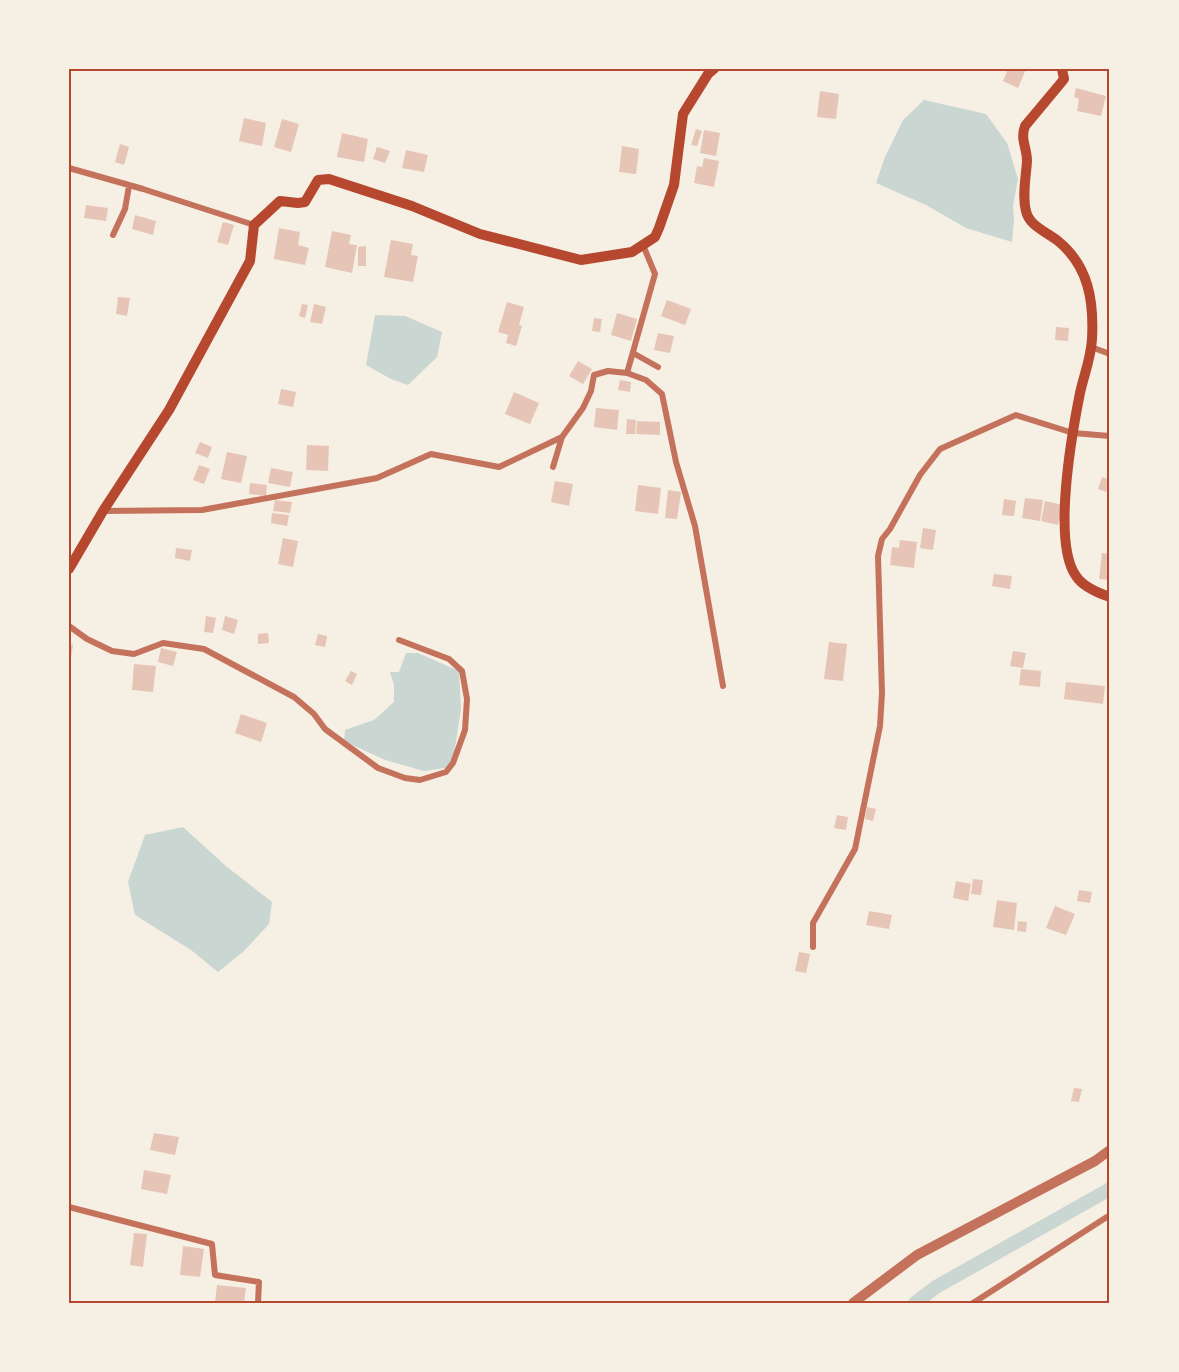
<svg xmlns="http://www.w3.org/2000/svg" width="1179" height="1372" font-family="'PT Sans',sans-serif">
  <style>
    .water { fill: #c9d6d2 }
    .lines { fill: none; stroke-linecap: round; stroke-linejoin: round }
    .canal { stroke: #c9d6d2; stroke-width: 14 }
    .building { fill: #e6c5b7 }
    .minor { stroke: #c5725c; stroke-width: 6 }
    .tertiary { stroke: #c5725c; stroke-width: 10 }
    .secondary { stroke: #b5482f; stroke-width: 10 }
    .neatline { fill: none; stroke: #b5482f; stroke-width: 2 }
  </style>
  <rect width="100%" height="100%" fill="#f6efe4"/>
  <path class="water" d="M924,100L986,114L1007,143L1018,179L1013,206L1014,219L1012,242L966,228L926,205L876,183L885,157L903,120Z
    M375,315L405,316L442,332L437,357L408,385L391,379L366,365Z
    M406,653H418L459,671L461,709L452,767L424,771L385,760L344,741L345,730L374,720L394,702V685L390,672H399Z
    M183,827L227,867L272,902L269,924L244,951L218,972L191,950L135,915L128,882L145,835Z"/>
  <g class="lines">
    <path class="canal" d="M915,1303L936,1287L1110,1189"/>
  </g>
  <path class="building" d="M1008,69H1026L1018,88L1003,81Z
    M1076,88L1106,96L1101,116L1077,111L1079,99L1074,97Z
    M820,91L839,94L836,119L817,117Z
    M244,118L266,123L262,146L239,141Z
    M282,119L299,124L291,152L274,147Z
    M696,129L702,131L697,146L691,145Z
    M704,130L720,133L716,156L700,153Z
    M342,133L368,139L364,162L337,157Z
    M120,144L129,147L124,165L115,162Z
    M622,146L639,149L636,174L619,172Z
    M377,147L390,151L385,163L373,159Z
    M406,150L428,155L424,172L402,168Z
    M704,158L719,161L714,187L694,183L697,166L702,167Z
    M86,205L108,208L106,221L84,218Z
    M135,215L156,221L153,235L132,229Z
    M223,222L234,225L228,245L217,242Z
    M279,228L300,232L298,245L309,248L305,265L274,259Z
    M332,231L351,235L349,244L357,245L352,273L325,267Z
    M391,240L413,244L411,255L418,256L413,282L384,277Z
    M366,246V266H358V247Z
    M118,297L130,298L127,316L116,314Z
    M667,300L691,309L685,325L661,316Z
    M507,302L524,307L519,325L522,326L516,346L506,343L508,335L498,332Z
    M302,304L308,305L305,318L299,316Z
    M314,304L326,307L322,324L310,322Z
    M617,313L637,319L631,341L611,335Z
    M594,318L602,319L600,332L592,331Z
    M1056,327L1069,328L1068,341L1055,340Z
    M658,333L674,336L670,353L654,350Z
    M578,361L592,369L583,384L569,376Z
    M620,380L631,382L630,392L618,390Z
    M281,389L296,392L293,407L278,404Z
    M514,392L539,403L530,424L505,414Z
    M596,408L619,410L617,430L594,427Z
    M627,419L636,420L635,434H626Z
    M637,421L660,422V435L636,434Z
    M200,442L212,447L208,458L195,453Z
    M307,445L329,446L328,471L306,470Z
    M227,452L247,456L241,483L221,479Z
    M199,465L210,469L204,484L193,480Z
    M271,468L293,472L290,487L268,483Z
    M1102,477L1110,480L1106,492L1098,489Z
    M555,481L573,484L569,506L551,502Z
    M250,483L267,485L266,496L249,494Z
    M638,485L661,488L658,514L635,511Z
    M668,490L681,492L677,519L665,518Z
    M1025,498L1043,500L1040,521L1022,518Z
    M1004,499L1016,501L1014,516L1002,515Z
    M275,500L292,502L290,513L273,511Z
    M1045,501L1063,505L1058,525L1041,521Z
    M272,513L289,515L287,526L271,523Z
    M923,528L936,530L933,550L920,548Z
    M283,538L298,541L293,567L278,564Z
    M900,540L917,542L914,568L890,565L892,547L899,548Z
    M176,548L192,550L190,561L175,558Z
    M1102,553L1110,554V580L1099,579Z
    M994,574L1012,576L1010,589L992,586Z
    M206,616L216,618L213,633L204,632Z
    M225,616L238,620L234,634L222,630Z
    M268,633L269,643L258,644V634Z
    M318,634L327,636L325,647L315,645Z
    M829,642L847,644L843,681L824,679Z
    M69,644L73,645L70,664H69Z
    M161,648L177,652L173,666L158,662Z
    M1013,651L1026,653L1023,668L1010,666Z
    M134,664L156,666L153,692L132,690Z
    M1021,669L1041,671L1040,687L1019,685Z
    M351,671L357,674L352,685L345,681Z
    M1066,682L1105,686L1103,704L1064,699Z
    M241,714L267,723L261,742L235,733Z
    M867,807L876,809L873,821L865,819Z
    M837,815L848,817L846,830L834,828Z
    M973,879L983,880L981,895L971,894Z
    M956,881L971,884L968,901L953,898Z
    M1079,890L1092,892L1090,903L1077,901Z
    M997,900L1017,903L1014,930L993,927Z
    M1055,906L1075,914L1066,935L1046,928Z
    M869,911L892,915L889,929L866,925Z
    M1018,921L1027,922L1026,932L1017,931Z
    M799,952L810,954L806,973L795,971Z
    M1074,1088L1082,1089L1079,1102L1071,1101Z
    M154,1133L179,1137L175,1155L150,1150Z
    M144,1170L171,1175L167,1194L141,1189Z
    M134,1233L147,1234L143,1267L130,1265Z
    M183,1246L204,1249L200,1277L180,1275Z
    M217,1285L246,1288L244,1303H215Z"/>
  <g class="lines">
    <path class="minor" d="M69,168L143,189L254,225
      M113,235L125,209L129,186
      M1091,347L1110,354
      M633,353L658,367
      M627,373L655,274L643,245
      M553,467L562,437
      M103,511L202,510L377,478L431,454L499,467L562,437L583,408L591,391L594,375L608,371L627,373L646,380L662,394L676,462L695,526L723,686
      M69,626L87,639L112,651L134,654L163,643L204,649L294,697L314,714L325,729L378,768L405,778L420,780L446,772L453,763L465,730L467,699L462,671L449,659L399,640
      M813,947V923L855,849L880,726L882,693L878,556L882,539L890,529L920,475L940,449L1016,415L1073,433L1110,436
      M69,1207L212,1244L215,1275L259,1282L258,1303
      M973,1303L1110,1215"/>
    <path class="tertiary" d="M853,1303L917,1255L1095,1161L1110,1150"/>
    <path class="secondary" d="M1062,69L1064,79L1060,84L1025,126C1020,139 1027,148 1027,161C1026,177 1022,196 1026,211C1029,226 1047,232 1058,241C1089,266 1094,302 1092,339C1091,358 1084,375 1080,393C1072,433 1052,543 1076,576C1083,587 1098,593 1110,597
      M69,569L103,511L169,410L250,261L254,225L280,201L298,203L305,202L318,180L329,179L412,206L480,234L581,260L632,252L655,237L659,228L674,185L683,114L708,74L714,69"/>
  </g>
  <rect width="1179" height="1372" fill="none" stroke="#f6efe4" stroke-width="141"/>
  <rect x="70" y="70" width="1038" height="1232" class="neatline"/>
</svg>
